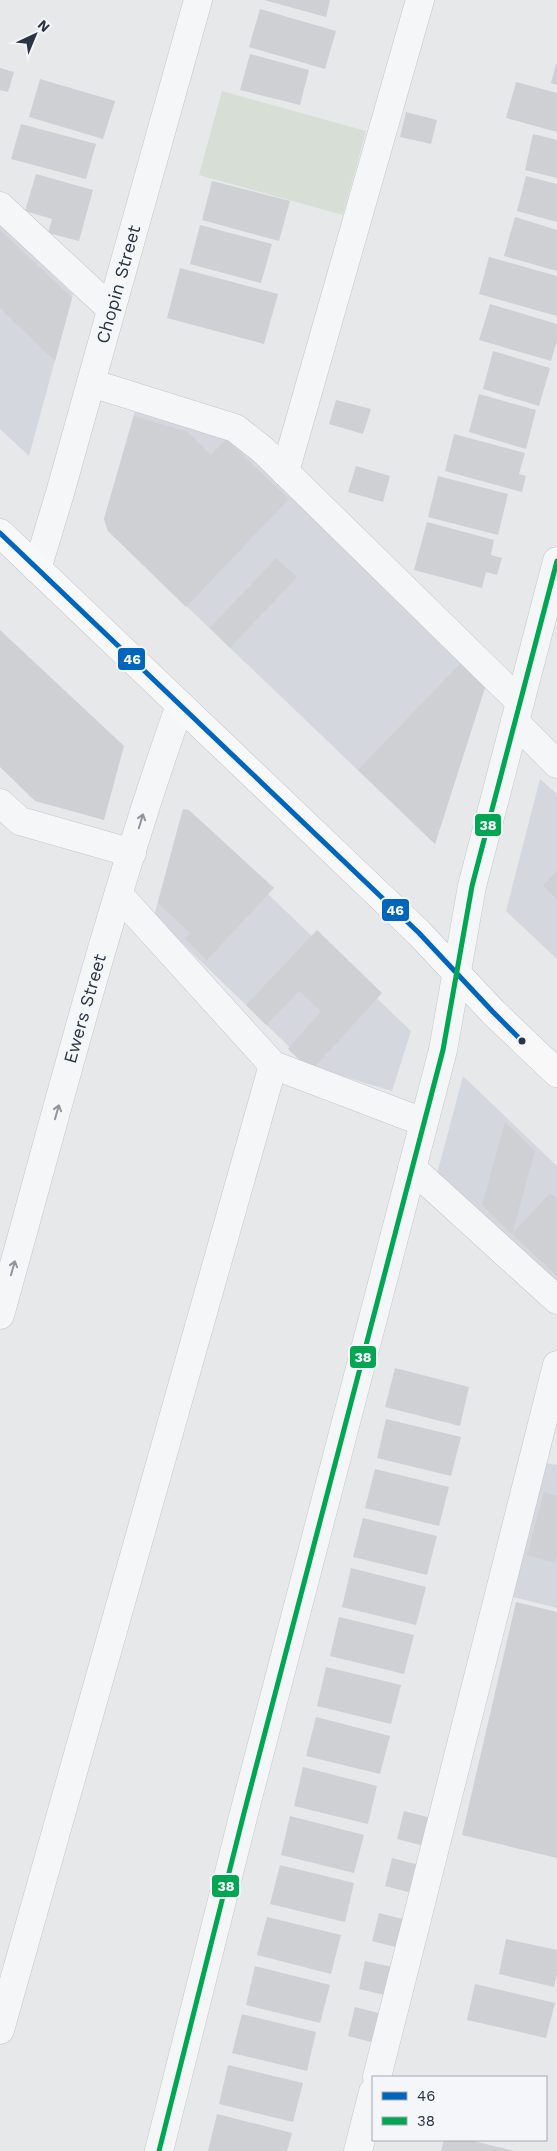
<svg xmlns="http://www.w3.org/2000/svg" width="557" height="2151" font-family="'Work Sans',sans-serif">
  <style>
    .built { fill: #d4d7dd }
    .green { fill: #d6ded6 }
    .building { fill: #ced0d3 }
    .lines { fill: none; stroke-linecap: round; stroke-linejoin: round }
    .minor-casing { stroke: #c4c6c8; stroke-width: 29 }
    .major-casing { stroke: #c2c5c8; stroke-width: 29 }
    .minor { stroke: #f5f6f7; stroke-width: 28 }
    .major { stroke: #f8f8f8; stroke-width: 28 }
    .bus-1-casing { stroke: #f4f6f9; stroke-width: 9 }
    .bus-2-casing { stroke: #f4f6f9; stroke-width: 9 }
    .bus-1 { stroke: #0065bd; stroke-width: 5 }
    .bus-2 { stroke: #00a651; stroke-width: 5 }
    .oneway { stroke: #90959e }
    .bus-dot { fill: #2b3445; stroke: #f4f6f9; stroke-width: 2 }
    .labels { text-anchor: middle; stroke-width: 5; stroke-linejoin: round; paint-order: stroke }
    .street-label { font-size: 18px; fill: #2b3445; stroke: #f4f6f9 }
    .line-badge { stroke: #f4f6f9; stroke-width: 2 }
    .badge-label { font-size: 14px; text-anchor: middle; font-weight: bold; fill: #fff }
  </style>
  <rect width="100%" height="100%" fill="#e6e8ea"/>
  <path class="built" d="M0,225L73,294L29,456L0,429Z
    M135,410L236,438L486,683L435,844L108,531L104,519Z
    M540,779L557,794V959L506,911Z
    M182,812L411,1031L392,1091L309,1066L154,916Z
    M463,1076L557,1166V1286L437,1174Z
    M546,1463L557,1465V1608L513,1597Z"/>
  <path class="green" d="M222,91L366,131L343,215L199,175Z"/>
  <path class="building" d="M264,0H330L326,17Z
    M260,9L336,31L325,69L249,47Z
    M250,54L309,70L300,105L240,90Z
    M556,64H557V85L551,83Z
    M0,68L14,72L8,92L0,90Z
    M40,79L115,101L103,139L29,117Z
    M516,82L557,93V132L506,118Z
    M406,112L437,120L431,144L400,137Z
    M21,124L96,144L86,179L11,159Z
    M533,134L557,140V178L525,170Z
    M36,174L93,190L79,241L48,233L52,219L25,211Z
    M526,176L557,184V222L517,211Z
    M212,181L290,201L279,241L202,220Z
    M515,217L557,230V271L504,256Z
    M200,225L272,244L261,283L190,264Z
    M0,230L72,298L55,361L0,308Z
    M489,257L557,276V316L479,294Z
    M180,268L278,294L264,344L167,318Z
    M490,304L557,324V341L551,361L479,340Z
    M493,351L550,368L539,406L483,389Z
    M479,394L536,410L526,449L469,432Z
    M336,400L371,409L363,434L329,424Z
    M134,416L188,432L211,455L226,439L289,499L186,607L108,531L104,519Z
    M454,434L525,453L519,474L526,476L522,492L445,471Z
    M356,466L390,476L383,502L348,492Z
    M438,476L508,494L498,535L428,517Z
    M427,522L494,540L491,555L502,558L497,575L486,572L482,588L414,570Z
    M276,558L297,577L230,648L210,628Z
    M0,630L124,746L104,820L35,801L0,767Z
    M460,664L485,688L435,844L358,770Z
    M183,809L189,810L274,888L207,960L185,939L190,933L158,903Z
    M557,871V899L543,886Z
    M317,930L382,993L311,1071L288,1049L321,1011L299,991L266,1025L246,1005Z
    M505,1122L535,1151L512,1234L550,1193L557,1199V1276L512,1234L482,1205Z
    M395,1368L469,1387L460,1426L385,1407Z
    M386,1419L461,1437L451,1476L377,1458Z
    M375,1469L449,1487L439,1526L365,1508Z
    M544,1492L557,1496V1554L555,1563L527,1555Z
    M363,1518L437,1536L427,1575L353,1557Z
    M351,1568L426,1587L416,1625L342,1607Z
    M516,1602L557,1612V1858L462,1835Z
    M339,1617L414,1635L404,1674L330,1656Z
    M326,1667L401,1685L391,1724L317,1706Z
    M316,1717L390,1736L380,1774L306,1756Z
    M303,1767L377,1786L368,1824L294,1806Z
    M404,1811L435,1819L428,1847L397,1839Z
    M290,1816L364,1835L354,1873L281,1855Z
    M392,1858L423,1866L416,1894L385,1886Z
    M280,1865L354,1883L345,1922L270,1904Z
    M379,1913L410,1921L403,1949L372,1941Z
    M267,1917L341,1935L331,1974L257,1955Z
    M506,1939L557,1950V1974L554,1987L499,1974Z
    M365,1961L397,1968L389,1996L359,1989Z
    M255,1966L330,1985L320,2023L246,2005Z
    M475,1984L555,2003L546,2038L467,2020Z
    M355,2007L386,2015L379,2044L348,2036Z
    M242,2014L316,2032L307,2071L232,2053Z
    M228,2065L303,2083L293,2122L219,2104Z
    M217,2114L292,2133L287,2151H208Z
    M444,2140H470L514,2151H441Z"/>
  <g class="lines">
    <g class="minor-casing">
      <g id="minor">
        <path d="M0,206L111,309"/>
        <path d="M91,383L235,428L263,450L520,702"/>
        <path d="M285,472L420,0"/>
        <path id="s1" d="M37,569L60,493L198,0"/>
        <path d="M515,722L557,764"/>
        <path d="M0,803L20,821L132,853"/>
        <path d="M119,895L273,1065L423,1122"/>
        <path d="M412,1168L557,1300"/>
        <path id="s2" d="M0,1315C57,1112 109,905 180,705"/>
        <path d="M0,2030L273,1065"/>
        <path d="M377,2077L557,1365"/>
        <path d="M159,2151L244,1813L443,1050L472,886L557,561"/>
        <path d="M358,2151L373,2092"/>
      </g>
    </g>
    <g class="major-casing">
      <path id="major" d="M0,533L419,933L493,1012L557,1073"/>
    </g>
    <use href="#minor" class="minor"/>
    <use href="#major" class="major"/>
    <g class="bus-1-casing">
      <path id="bus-1" d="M0,533L419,933L493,1012L522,1041"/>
    </g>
    <g class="bus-2-casing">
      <path id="bus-2" d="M159,2151L244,1813L443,1050L472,886L557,561"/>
    </g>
    <use href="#bus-1" class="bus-1"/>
    <use href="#bus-2" class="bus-2"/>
  </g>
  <defs><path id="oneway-shaft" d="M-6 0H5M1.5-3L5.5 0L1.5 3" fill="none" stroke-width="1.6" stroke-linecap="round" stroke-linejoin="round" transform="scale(1.25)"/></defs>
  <g class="oneway">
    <use href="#oneway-shaft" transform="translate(141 821) rotate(-73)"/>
    <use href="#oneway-shaft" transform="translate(57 1112) rotate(-74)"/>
    <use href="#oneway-shaft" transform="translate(13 1268) rotate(-74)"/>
  </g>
  <circle class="bus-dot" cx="522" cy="1041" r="4.5"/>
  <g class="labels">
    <g class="street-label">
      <text dy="6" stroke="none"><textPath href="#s1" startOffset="296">Chopin Street</textPath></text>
      <text dy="6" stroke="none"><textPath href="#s2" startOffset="318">Ewers Street</textPath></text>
    </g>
  </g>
  <g class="line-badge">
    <rect x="117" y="647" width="29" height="24" rx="5" fill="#0065bd"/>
    <rect x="474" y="813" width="28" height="24" rx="5" fill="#00a651"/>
    <rect x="381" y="898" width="29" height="24" rx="5" fill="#0065bd"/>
    <rect x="349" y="1345" width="28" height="24" rx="5" fill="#00a651"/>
    <rect x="211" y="1874" width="29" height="24" rx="5" fill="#00a651"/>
  </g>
  <g class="badge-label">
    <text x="132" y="664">46</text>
    <text x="488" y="830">38</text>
    <text x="395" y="915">46</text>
    <text x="363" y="1362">38</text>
    <text x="226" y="1891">38</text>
  </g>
  <rect x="372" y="2076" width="175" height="65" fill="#f4f6f9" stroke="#a4a8b1"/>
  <rect x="382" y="2092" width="25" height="8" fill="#0065bd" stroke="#a4a8b1"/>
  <text x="417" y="2101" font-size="15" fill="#2b3445">46</text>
  <rect x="382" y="2117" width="25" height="8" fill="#00a651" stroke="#a4a8b1"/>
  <text x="417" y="2126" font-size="15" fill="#2b3445">38</text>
  <g transform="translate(35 35) rotate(44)" stroke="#f4f6f9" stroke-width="4" paint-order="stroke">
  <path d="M0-4L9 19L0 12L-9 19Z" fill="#2b3445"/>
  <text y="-8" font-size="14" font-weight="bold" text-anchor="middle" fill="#2b3445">N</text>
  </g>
</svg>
